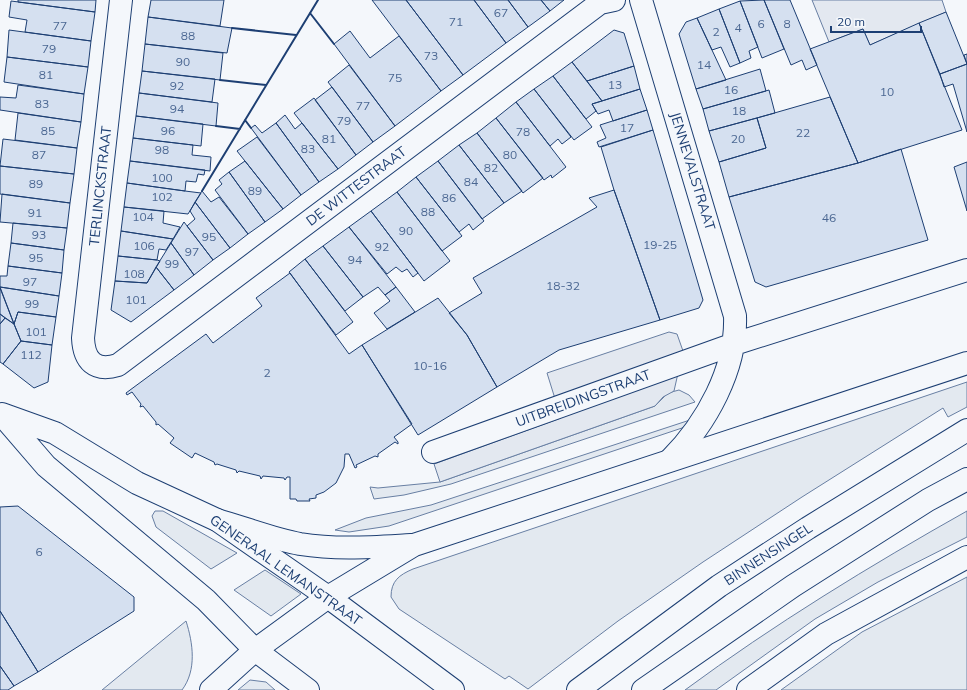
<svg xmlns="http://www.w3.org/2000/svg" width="967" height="690" font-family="Mulish,sans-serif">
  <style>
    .green { fill: #e3e9f0; stroke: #687fa3 }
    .parking { fill: #e3e8f0; stroke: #687fa3 }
    .building { fill: #d5e0f0; stroke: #1d3f73 }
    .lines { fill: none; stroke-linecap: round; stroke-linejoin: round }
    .minor-casing { stroke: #1d3f73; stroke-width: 24 }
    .secondary-casing { stroke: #1d3f73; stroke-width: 24 }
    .primary-casing { stroke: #1d3f73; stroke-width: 24 }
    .minor { stroke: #f4f7fb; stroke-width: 22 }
    .secondary { stroke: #f4f7fb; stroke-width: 22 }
    .primary { stroke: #f4f7fb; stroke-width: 22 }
    .wall { stroke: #1d3f73; stroke-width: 2 }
    .labels { text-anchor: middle; stroke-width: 3; stroke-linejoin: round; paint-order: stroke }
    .number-label { font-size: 12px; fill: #4b6792 }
    .street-label { font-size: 14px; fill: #1d3f73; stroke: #f4f7fb }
  </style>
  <rect width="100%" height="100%" fill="#f4f7fb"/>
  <path class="green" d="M967,382V407L948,417L943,408L802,497L703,562L618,621L528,689L509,676L505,679L399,609L391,597C391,581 399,575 413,569Z
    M679,390L689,395L695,402L451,484L404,495L374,499L370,487L378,488L440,482L655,406L668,393Z
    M693,419L685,427L389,526L349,532L335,530L366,518L431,505Z
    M155,511H163L237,553L211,569L156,527L152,516Z
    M967,511V537L878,582L815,619L716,690H685C773,625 871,565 967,511Z
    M265,570L301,594L271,616L234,590Z
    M967,577V690H781L862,632Z
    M186,621C193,643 197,670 182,690H102Z
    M250,680L266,682L275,690H238Z"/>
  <path class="parking" d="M812,0H942L946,12L870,45L863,29L829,42Z
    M669,332L677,334L683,351L674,391L663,397L655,406L440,482L434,464L561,418L547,373Z"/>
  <path class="building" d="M18,0H96L95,12L18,2Z
    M151,0H224L220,26L148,17Z
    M372,0H406L463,75L441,91Z
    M406,0H474L506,43L463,75Z
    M474,0H508L528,27L506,43Z
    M508,0H541L550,11L528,27Z
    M541,0H564L550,11Z
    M764,0L784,49L762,58L740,1Z
    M764,0H790L817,65L806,70L802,60L791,65Z
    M11,1L95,12L91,41L25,32L27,20L9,17Z
    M740,1L758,47L749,51L751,58L740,63L719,9Z
    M719,9L740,63L730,67L721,47L712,50L697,18Z
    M946,12L967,64L940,74L919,23Z
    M148,17L232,28L227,53L145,44Z
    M697,18L726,80L696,89L679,34L686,22Z
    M919,23L962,130L858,163L810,49L863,29L870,45Z
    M9,30L91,41L88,67L7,57Z
    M614,30L624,33L634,66L587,81L572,62Z
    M350,31L370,58L399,36L441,91L395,126L334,44Z
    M145,44L223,53L220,80L142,71Z
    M967,54V132L953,84L944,87L940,74L967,64L964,55Z
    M7,57L88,67L84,94L4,82Z
    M572,62L602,101L592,104L596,111L586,119L553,76Z
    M349,65L395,126L373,142L328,82Z
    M634,66L640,89L602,101L587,81Z
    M760,69L766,91L703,109L696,89Z
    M142,71L215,79L212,102L139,93Z
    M553,76L592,127L574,140L534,89Z
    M18,85L84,94L81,122L0,110V97L16,98Z
    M332,87L373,142L356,155L315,100Z
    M534,89L571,137L562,144L558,139L550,146L516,102Z
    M640,89L647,110L613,121L609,110L598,114L592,104Z
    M769,90L775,113L709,131L703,109Z
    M139,93L218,103L216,126L136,116Z
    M830,97L858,163L729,197L719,162L766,148L757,118Z
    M314,98L356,155L338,169L294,113Z
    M516,102L566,167L552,178L551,175L544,180L496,118Z
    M647,110L653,130L599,147L597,142L606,138L600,125Z
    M18,113L81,122L77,148L15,140Z
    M285,115L295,129L302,123L338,169L319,182L276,123Z
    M136,116L203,124L201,146L133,138Z
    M496,118L543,178L523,193L477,133Z
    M757,118L766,148L719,162L709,131Z
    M276,123L319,182L301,195L251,128L255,125L262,133Z
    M653,130L703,300L699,308L660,320L614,190L601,147Z
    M477,133L522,191L504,203L459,145Z
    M257,137L301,195L283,209L237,151Z
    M133,138L193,145L192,155L211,157L210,171L130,161Z
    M3,139L77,148L74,174L0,166Z
    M459,145L504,203L482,219L438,161Z
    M901,149L928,240L766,287L755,282L729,197L858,163Z
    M130,161L205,170L204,175L198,174L196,182L186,181L185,191L127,183Z
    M245,161L283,209L265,222L229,172Z
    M438,161L484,221L473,230L469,224L459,232L416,177Z
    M967,162V211L954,167Z
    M0,166L74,174L70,203L0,194Z
    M229,172L265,222L248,234L215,190L222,184L219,180Z
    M416,177L462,236L442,251L397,192Z
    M127,183L185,191L201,193L188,214L124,207Z
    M614,190L660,320L559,350L497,387L467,335L449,313L482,293L473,278L597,207L589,198Z
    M202,191L211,202L219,197L248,234L230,248L195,202Z
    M397,192L450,261L424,281L371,211Z
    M2,194L70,203L67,228L0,222Z
    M195,202L230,248L213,260L187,226L195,219L190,211Z
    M124,207L164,211L163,223L180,227L173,239L121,231Z
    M371,211L418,273L413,277L407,269L402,272L396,267L387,274L349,227Z
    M184,222L213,260L194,275L171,243Z
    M13,223L67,228L64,250L11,243Z
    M349,227L396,287L385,295L378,287L363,297L323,246Z
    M121,231L173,239L166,250L159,249L157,260L118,256Z
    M11,243L64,250L62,273L8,266Z
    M171,243L194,275L174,290L156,267Z
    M323,246L363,297L345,311L305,259Z
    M118,256L157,260L160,261L147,283L115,281Z
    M305,259L353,322L336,335L289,272Z
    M8,266L62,273L59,296L0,287V276H7Z
    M156,267L174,290L131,322L111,310L115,281L147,283Z
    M290,273L349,354L362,345L412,424L394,437L398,442V444L395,442L378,454V457L375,456L356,465L357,467L355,468L349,454H345L344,467L336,483L324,492L316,495V498L309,499L310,501H297L296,499H290V477H287L285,480L284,478L263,476L261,479L260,476L239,471L237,473L236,470L217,464L215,465L214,462L195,453L192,458L170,443L174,438L158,424L156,425V422L143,406L140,407L141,404L132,392L127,395L126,393L206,334L213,343L262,306L256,298Z
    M0,287L59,296L56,317L18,312L14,324Z
    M396,287L415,312L387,329L374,313L390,301L385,295Z
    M0,288L14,324L0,314Z
    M438,298L467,335L497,387L418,435L362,345Z
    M18,312L56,317L52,345L21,341L14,324Z
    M0,314L5,318L0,324Z
    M5,318L14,324L21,341L3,364L0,362V324Z
    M21,341L52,345L48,382L34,388L3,364Z
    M18,506L134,597V611L38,672L0,611V507Z
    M0,611L38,672L14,686L0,666Z
    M0,666L14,686L8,690H0Z"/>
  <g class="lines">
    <g class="minor-casing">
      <path id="minor" d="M121,0L83,338C84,361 95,372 118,365L600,3L614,0
        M641,0L735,316C737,369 706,424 670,460
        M433,452L734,344L967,270"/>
    </g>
    <g class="secondary-casing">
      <path id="secondary" d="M2,414L55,433L137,483L217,520L328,597
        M2,415L46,466L206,600L255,650"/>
    </g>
    <g class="primary-casing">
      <path id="primary" d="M217,520C245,528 273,539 300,544C337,550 374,547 411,545
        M328,597L453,690
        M255,650L308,690
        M211,690L255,650L328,597L414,545L967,363
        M578,690L719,586L808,528L967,430
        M643,690L793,586L928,500L967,479
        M748,690L826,634L967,557"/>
    </g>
    <use href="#minor" class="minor"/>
    <use href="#secondary" class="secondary"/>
    <use href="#primary" class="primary"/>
    <path class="wall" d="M310,13L334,44
      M232,28L296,35
      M220,80L266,85
      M245,120L251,128
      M216,126L240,129
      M202,191L318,0"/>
  </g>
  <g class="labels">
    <g class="number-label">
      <text x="501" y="17">67</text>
      <text x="456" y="26">71</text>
      <text x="761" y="28">6</text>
      <text x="787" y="28">8</text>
      <text x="60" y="30">77</text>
      <text x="738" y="32">4</text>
      <text x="716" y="36">2</text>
      <text x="188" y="40">88</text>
      <text x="49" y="53">79</text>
      <text x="431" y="60">73</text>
      <text x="183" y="66">90</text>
      <text x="704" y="69">14</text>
      <text x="46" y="79">81</text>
      <text x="395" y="82">75</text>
      <text x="615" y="89">13</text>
      <text x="177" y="90">92</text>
      <text x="731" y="94">16</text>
      <text x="887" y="96">10</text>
      <text x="42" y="108">83</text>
      <text x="363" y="110">77</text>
      <text x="177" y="113">94</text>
      <text x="739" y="115">18</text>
      <text x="344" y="125">79</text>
      <text x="627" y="132">17</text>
      <text x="48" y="135">85</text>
      <text x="168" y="135">96</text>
      <text x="523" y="136">78</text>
      <text x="803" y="137">22</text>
      <text x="329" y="143">81</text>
      <text x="738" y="143">20</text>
      <text x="308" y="153">83</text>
      <text x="162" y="154">98</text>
      <text x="39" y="159">87</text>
      <text x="510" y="159">80</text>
      <text x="491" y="172">82</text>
      <text x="162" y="182">100</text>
      <text x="471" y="186">84</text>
      <text x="36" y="188">89</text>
      <text x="255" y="195">89</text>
      <text x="162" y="201">102</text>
      <text x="449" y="202">86</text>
      <text x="428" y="216">88</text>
      <text x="35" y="217">91</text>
      <text x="143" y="221">104</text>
      <text x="829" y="222">46</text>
      <text x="406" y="235">90</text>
      <text x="39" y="239">93</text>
      <text x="209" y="241">95</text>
      <text x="660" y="249">19-25</text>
      <text x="144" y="250">106</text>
      <text x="382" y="251">92</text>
      <text x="192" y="256">97</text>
      <text x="36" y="262">95</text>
      <text x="355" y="264">94</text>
      <text x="172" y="268">99</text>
      <text x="134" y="278">108</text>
      <text x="30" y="286">97</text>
      <text x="563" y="290">18-32</text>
      <text x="136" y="304">101</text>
      <text x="32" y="308">99</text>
      <text x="36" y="336">101</text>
      <text x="31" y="359">112</text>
      <text x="430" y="370">10-16</text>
      <text x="267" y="377">2</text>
      <text x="39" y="556">6</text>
    </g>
    <g class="street-label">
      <text transform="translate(693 171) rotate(73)" y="5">JENNEVALSTRAAT</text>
      <text transform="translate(100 186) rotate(-84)" y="5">TERLINCKSTRAAT</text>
      <text transform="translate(356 186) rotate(-37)" y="5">DE WITTESTRAAT</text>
      <text transform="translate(583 398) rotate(-20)" y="5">UITBREIDINGSTRAAT</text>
      <text transform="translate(768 554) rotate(-33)" y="5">BINNENSINGEL</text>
      <text transform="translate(286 570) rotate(35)" y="5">GENERAAL LEMANSTRAAT</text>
    </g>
  </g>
  <path d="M831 26v6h90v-6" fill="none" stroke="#1d3f73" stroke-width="2"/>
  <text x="837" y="26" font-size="12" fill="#1d3f73" stroke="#f4f7fb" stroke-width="3" paint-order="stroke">20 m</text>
</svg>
